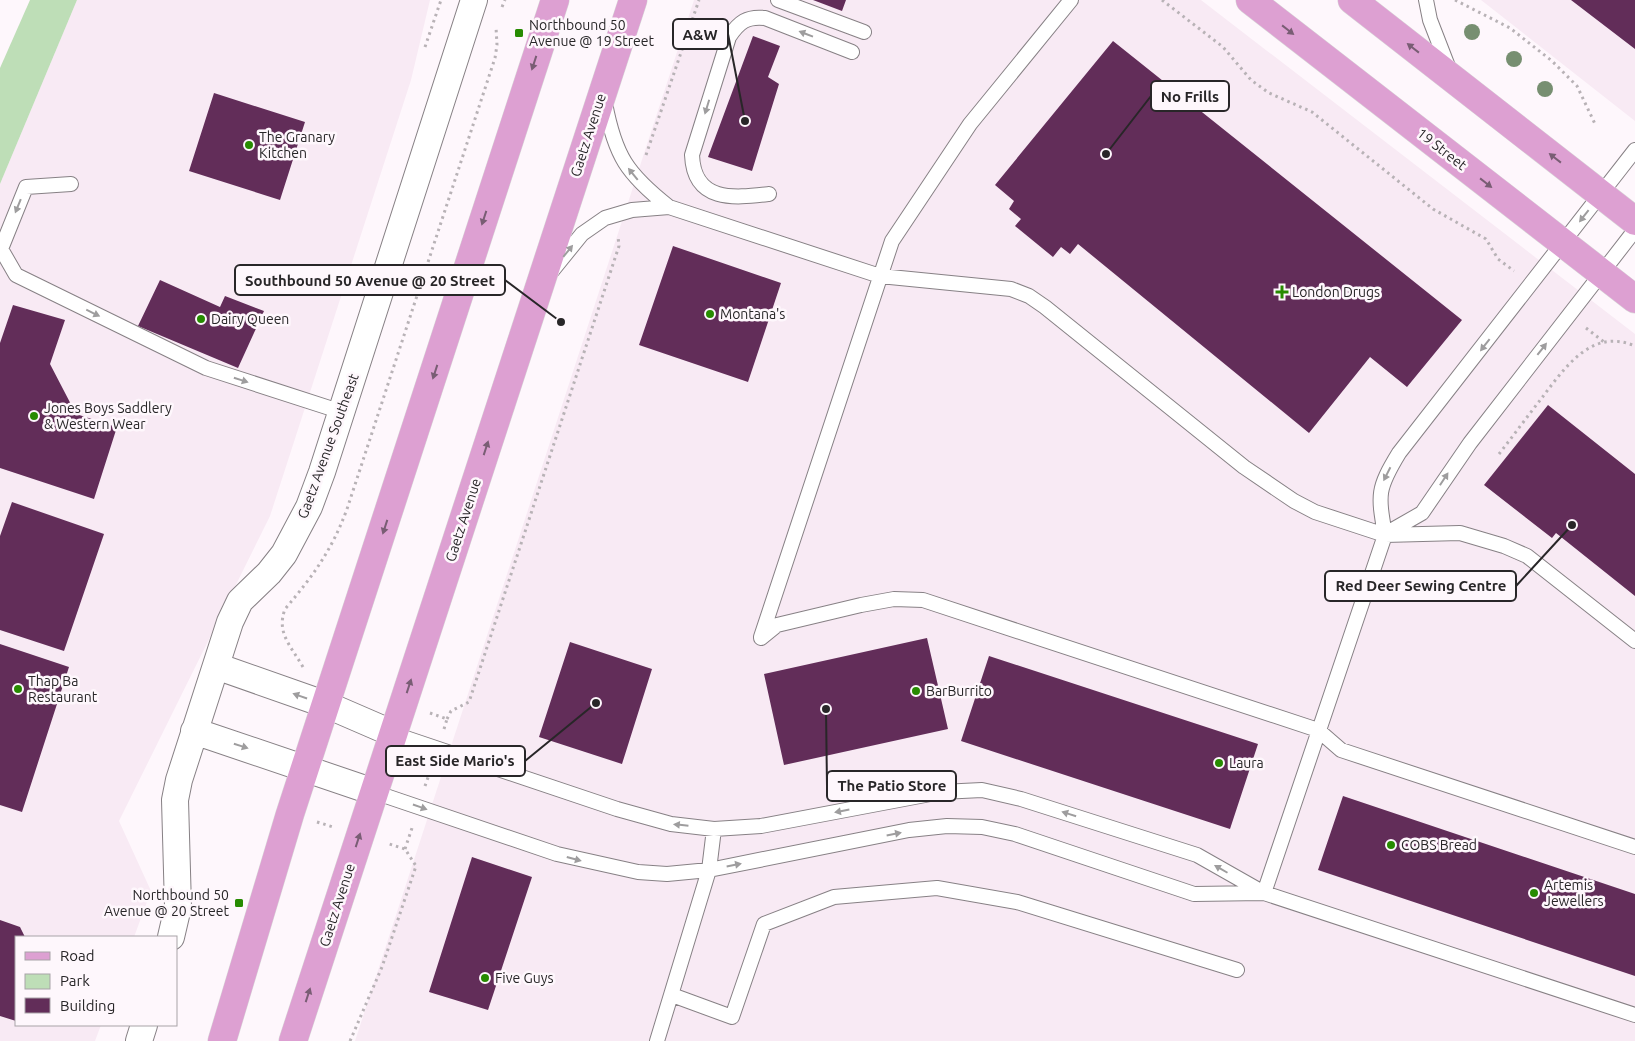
<svg xmlns="http://www.w3.org/2000/svg" width="1635" height="1041" font-family="Ubuntu,sans-serif">
  <style>
    .built { fill: #f8eaf4 }
    .green { fill: #bedeb7 }
    .building { fill: #622d59 }
    .lines { fill: none; stroke-linecap: round; stroke-linejoin: round }
    .lane-casing { stroke: #878185; stroke-width: 16 }
    .street-casing { stroke: #878185; stroke-width: 28 }
    .primary-casing { stroke: #d8d8d8; stroke-width: 29 }
    .path { stroke: #b8b2b6; stroke-width: 3; stroke-dasharray: 2.5 4; stroke-linecap: butt }
    .lane { stroke: #fff; stroke-width: 14 }
    .street { stroke: #fff; stroke-width: 26 }
    .primary { stroke: #dda0d2; stroke-width: 28 }
    .tree { fill: #778f71 }
    .oneway { fill: #795d74 }
    .oneway2 { fill: #9e9d9e }
    .poi-dot { fill: #278b01; stroke: #fef7fc; stroke-width: 2 }
    .labels { text-anchor: middle; stroke-width: 5; stroke-linejoin: round; paint-order: stroke }
    .poi-label { font-size: 14px; fill: #282628; stroke: #fef7fc; text-anchor: start }
    .street-label { font-size: 14px; fill: #282628; stroke: #fef7fc }
    .leader { fill: none; stroke: #282628; stroke-width: 2 }
    .callout-dot { fill: #282628; stroke: #fef7fc; stroke-width: 2 }
    .callout { fill: #fef7fc; stroke: #282628; stroke-width: 2 }
    .callout-label { font-size: 15px; text-anchor: middle; font-weight: bold; fill: #282628 }
  </style>
  <rect width="100%" height="100%" fill="#fef7fc"/>
  <path class="built" d="M77,0H430L411,80L270,516L119,821L151,891L134,937H16V1025H101L95,1041H0V184Z
    M694,0H1201L1635,334V1041H355Z
    M1481,0H1635V121Z"/>
  <path class="green" d="M30,0H77L0,184V68Z"/>
  <path class="building" d="M813,0H846L842,11Z
    M1571,0H1635V49Z
    M753,36L780,46L768,77L779,84L752,171L708,157Z
    M1113,41L1462,320L1407,387L1370,357L1309,433L1078,244L1070,254L1061,247L1053,257L1015,226L1021,219L1009,209L1014,201L995,185Z
    M214,93L305,122L280,200L189,171Z
    M673,246L781,283L748,382L639,345Z
    M160,280L220,307L225,296L264,311L238,368L138,326Z
    M13,305L65,320L50,364L76,414L117,427L94,499L0,468V343Z
    M1548,405L1635,474V596L1556,533L1552,538L1484,485Z
    M12,502L104,534L64,651L0,630V536Z
    M927,638L948,729L784,765L764,674Z
    M570,642L652,669L622,764L539,737Z
    M0,644L69,667L22,812L0,805Z
    M989,656L1258,744L1230,829L961,741Z
    M1343,796L1635,894V976L1318,870Z
    M472,857L532,877L488,1010L429,992Z
    M0,920L20,927L25,937H16V1021L0,1016Z"/>
  <g class="lines">
    <g class="lane-casing">
      <path id="lane" d="M778,0L864,32
        M1426,0L1430,20L1449,69
        M605,103C615,156 627,174 669,207
        M71,184L26,187L1,249L16,275L206,368L342,412
        M769,194C734,198 694,203 692,155L729,37C739,22 747,16 765,18L852,52
        M552,271L582,234L605,218L632,210L669,207L880,276L1011,289L1029,296L1045,307L1244,467L1294,501L1315,512L1385,535L1460,533L1504,546L1527,556L1635,641
        M1387,533L1422,513L1470,443L1635,230
        M761,637L892,241L970,124L1071,0
        M761,638L777,625L861,605L894,599L923,600L1318,730L1341,750L1635,847
        M394,734L617,809L671,824L714,829L761,826L941,792L982,790L1021,799L1197,855L1264,893L1635,1015
        M374,792L557,854L638,872L667,874L709,870L909,830L947,826L982,827L1015,834L1194,894L1263,893
        M1264,893L1385,535C1378,494 1377,489 1399,453L1635,150
        M672,995L732,1017L764,924L834,897L937,888L1017,902L1237,970
        M657,1041L709,870L714,829"/>
    </g>
    <g class="street-casing">
      <path id="street" d="M216,666L327,705L394,734
        M194,731L374,792
        M171,937L178,907L175,800L179,780L230,622L240,601L269,573L284,554L309,507L322,472L474,0
        M139,1041L144,1025"/>
    </g>
    <g class="primary-casing">
      <path id="primary" d="M1250,0L1635,299
        M1352,0L1635,221
        M222,1041L290,814L555,0
        M293,1041L633,0"/>
    </g>
    <path class="path" d="M1162,0L1223,47L1251,80L1269,93L1312,112L1433,209L1486,239L1498,259L1514,271
      M1455,0L1510,28L1552,61L1577,86L1596,126
      M502,7L505,0
      M425,47L441,0
      M646,155L699,0
      M1586,328L1604,342
      M1499,454C1513,436 1527,417 1541,399C1564,369 1591,327 1635,346
      M303,667C291,646 276,633 285,609C313,576 332,550 347,509L495,58L497,45L496,27
      M430,713L447,719L444,729
      M447,719L451,711L469,702L619,246L618,236
      M425,786L431,769
      M317,822L333,827
      M405,849L412,828
      M350,1041L382,967L416,866L405,849L386,843"/>
    <use href="#lane" class="lane"/>
    <use href="#street" class="street"/>
    <use href="#primary" class="primary"/>
  </g>
  <g class="tree">
    <circle cx="1472" cy="32" r="8"/>
    <circle cx="1514" cy="59" r="8"/>
    <circle cx="1545" cy="89" r="8"/>
  </g>
  <defs><path id="oneway-solid" d="M-6-.8H1V-3.2L6.5 0L1 3.2V.8H-6Z" transform="scale(1.25)"/></defs>
  <g class="oneway">
    <use href="#oneway-solid" transform="translate(1288 30) rotate(38)"/>
    <use href="#oneway-solid" transform="translate(1413 48) rotate(-142)"/>
    <use href="#oneway-solid" transform="translate(534 63) rotate(108)"/>
    <use href="#oneway-solid" transform="translate(1555 158) rotate(-142)"/>
    <use href="#oneway-solid" transform="translate(1486 183) rotate(38)"/>
    <use href="#oneway-solid" transform="translate(484 218) rotate(108)"/>
    <use href="#oneway-solid" transform="translate(435 372) rotate(108)"/>
    <use href="#oneway-solid" transform="translate(486 448) rotate(-72)"/>
    <use href="#oneway-solid" transform="translate(385 527) rotate(108)"/>
    <use href="#oneway-solid" transform="translate(409 686) rotate(-72)"/>
    <use href="#oneway-solid" transform="translate(358 840) rotate(-72)"/>
    <use href="#oneway-solid" transform="translate(308 995) rotate(-72)"/>
  </g>
  <g class="oneway2">
    <use href="#oneway-solid" transform="translate(806 34) rotate(-159)"/>
    <use href="#oneway-solid" transform="translate(707 107) rotate(107)"/>
    <use href="#oneway-solid" transform="translate(633 174) rotate(-129)"/>
    <use href="#oneway-solid" transform="translate(18 206) rotate(112)"/>
    <use href="#oneway-solid" transform="translate(1584 216) rotate(128)"/>
    <use href="#oneway-solid" transform="translate(568 251) rotate(-51)"/>
    <use href="#oneway-solid" transform="translate(93 313) rotate(26)"/>
    <use href="#oneway-solid" transform="translate(1485 345) rotate(128)"/>
    <use href="#oneway-solid" transform="translate(1542 349) rotate(-52)"/>
    <use href="#oneway-solid" transform="translate(241 380) rotate(18)"/>
    <use href="#oneway-solid" transform="translate(1387 474) rotate(117)"/>
    <use href="#oneway-solid" transform="translate(1444 479) rotate(-57)"/>
    <use href="#oneway-solid" transform="translate(300 696) rotate(-161)"/>
    <use href="#oneway-solid" transform="translate(241 746) rotate(18)"/>
    <use href="#oneway-solid" transform="translate(420 807) rotate(19)"/>
    <use href="#oneway-solid" transform="translate(842 811) rotate(169)"/>
    <use href="#oneway-solid" transform="translate(1069 814) rotate(-162)"/>
    <use href="#oneway-solid" transform="translate(681 825) rotate(-174)"/>
    <use href="#oneway-solid" transform="translate(894 834) rotate(-11)"/>
    <use href="#oneway-solid" transform="translate(574 859) rotate(15)"/>
    <use href="#oneway-solid" transform="translate(734 865) rotate(-11)"/>
    <use href="#oneway-solid" transform="translate(1221 869) rotate(-150)"/>
  </g>
  <g class="poi-dot">
    <rect x="514" y="28" width="10" height="10" rx="2.5"/>
    <circle cx="249" cy="145" r="5"/>
    <path d="M1279.5 284.5h5v5h5v5h-5v5h-5v-5h-5v-5h5z"/>
    <circle cx="710" cy="314" r="5"/>
    <circle cx="201" cy="319" r="5"/>
    <circle cx="34" cy="416" r="5"/>
    <circle cx="18" cy="689" r="5"/>
    <circle cx="916" cy="691" r="5"/>
    <circle cx="1219" cy="763" r="5"/>
    <circle cx="1391" cy="845" r="5"/>
    <circle cx="1534" cy="893" r="5"/>
    <rect x="234" y="898" width="10" height="10" rx="2.5"/>
    <circle cx="485" cy="978" r="5"/>
  </g>
  <g class="labels">
    <g class="poi-label">
      <text x="529" y="30">Northbound 50<tspan x="529" dy="16">Avenue @ 19 Street</tspan></text>
      <text x="259" y="142">The Granary<tspan x="259" dy="16">Kitchen</tspan></text>
      <text x="1292" y="297">London Drugs</text>
      <text x="720" y="319">Montana's</text>
      <text x="211" y="324">Dairy Queen</text>
      <text x="44" y="413">Jones Boys Saddlery<tspan x="44" dy="16">&amp; Western Wear</tspan></text>
      <text x="28" y="686">Thap Ba<tspan x="28" dy="16">Restaurant</tspan></text>
      <text x="926" y="696">BarBurrito</text>
      <text x="1229" y="768">Laura</text>
      <text x="1401" y="850">COBS Bread</text>
      <text x="1544" y="890">Artemis<tspan x="1544" dy="16">Jewellers</tspan></text>
      <text x="229" y="900" text-anchor="end">Northbound 50<tspan x="229" dy="16">Avenue @ 20 Street</tspan></text>
      <text x="495" y="983">Five Guys</text>
    </g>
    <g class="street-label">
      <text transform="translate(588 135) rotate(-72)" y="5">Gaetz Avenue</text>
      <text transform="translate(1442 149) rotate(38)" y="5">19 Street</text>
      <text transform="translate(328 446) rotate(-70)" y="5">Gaetz Avenue Southeast</text>
      <text transform="translate(463 520) rotate(-72)" y="5">Gaetz Avenue</text>
      <text transform="translate(337 905) rotate(-72)" y="5">Gaetz Avenue</text>
    </g>
  </g>
  <path class="leader" d="M745 121L728 34M1106 154L1151 96M561 322L505 280M1572 525L1516 586M596 703L525 761M826 709L827 786"/>
  <g class="callout-dot">
    <circle cx="745" cy="121" r="5"/>
    <circle cx="1106" cy="154" r="5"/>
    <circle cx="561" cy="322" r="5"/>
    <circle cx="1572" cy="525" r="5"/>
    <circle cx="596" cy="703" r="5"/>
    <circle cx="826" cy="709" r="5"/>
  </g>
  <g class="callout">
    <rect x="673" y="19" width="55" height="30" rx="5"/>
    <rect x="1151" y="81" width="78" height="30" rx="5"/>
    <rect x="235" y="265" width="270" height="30" rx="5"/>
    <rect x="1325" y="571" width="191" height="30" rx="5"/>
    <rect x="386" y="746" width="139" height="30" rx="5"/>
    <rect x="827" y="771" width="129" height="30" rx="5"/>
  </g>
  <g class="callout-label">
    <text x="700" y="40">A&amp;W</text>
    <text x="1190" y="102">No Frills</text>
    <text x="370" y="286">Southbound 50 Avenue @ 20 Street</text>
    <text x="1421" y="591">Red Deer Sewing Centre</text>
    <text x="455" y="766">East Side Mario's</text>
    <text x="892" y="791">The Patio Store</text>
  </g>
  <rect x="15" y="936" width="162" height="90" fill="#fef7fc" stroke="#a8a3a7"/>
  <rect x="25" y="952" width="25" height="8" fill="#dda0d2" stroke="#a8a3a7"/>
  <text x="60" y="961" font-size="15" fill="#282628">Road</text>
  <rect x="25" y="974" width="25" height="15" fill="#bedeb7" stroke="#a8a3a7"/>
  <text x="60" y="986" font-size="15" fill="#282628">Park</text>
  <rect x="25" y="998" width="25" height="15" fill="#622d59" stroke="#a8a3a7"/>
  <text x="60" y="1011" font-size="15" fill="#282628">Building</text>
</svg>
